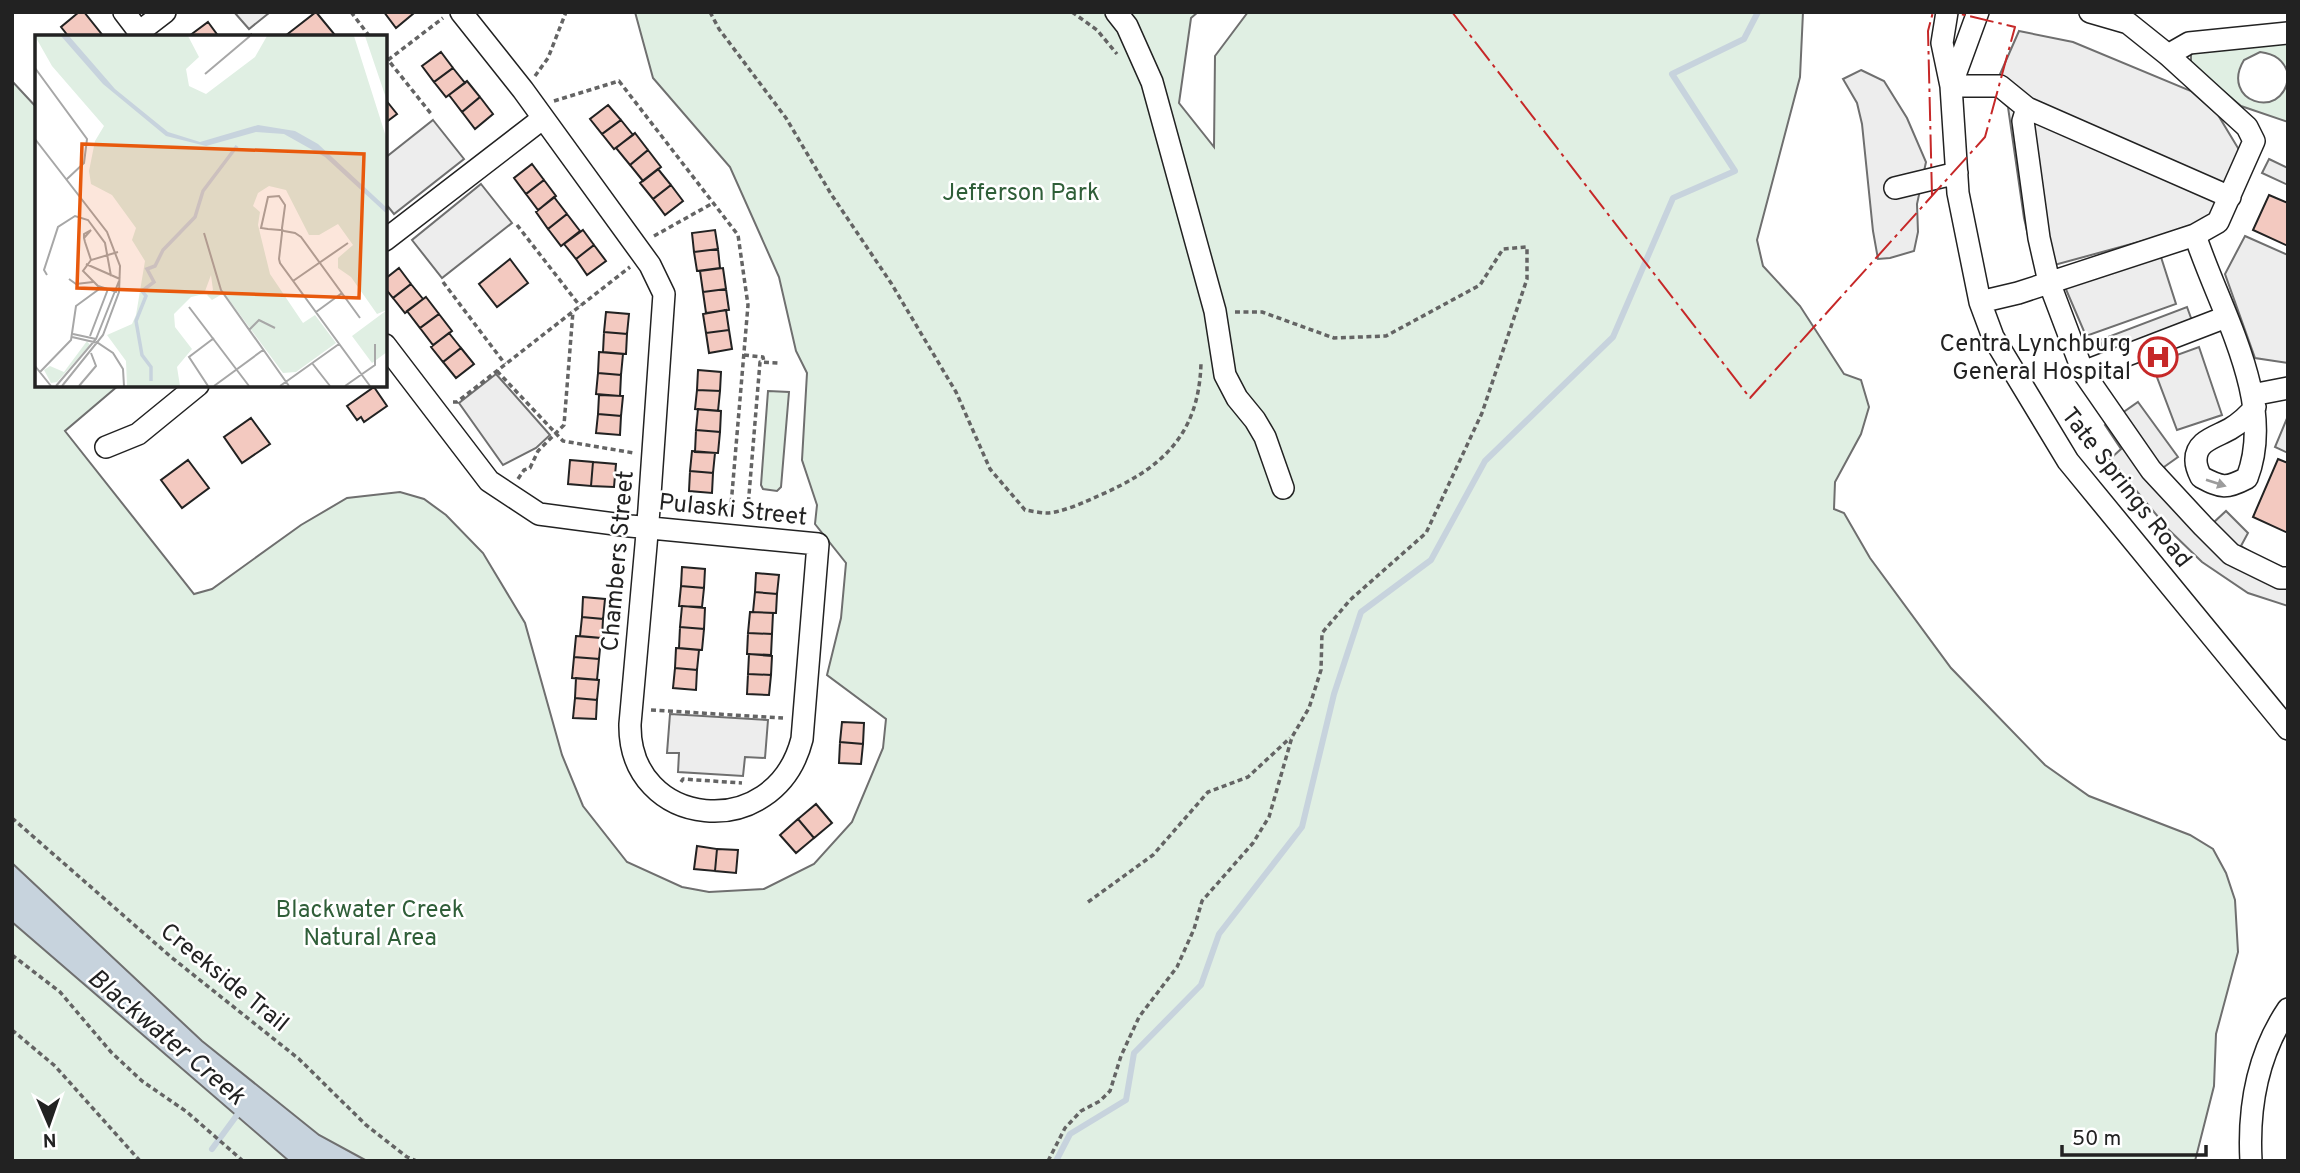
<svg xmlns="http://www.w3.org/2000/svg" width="2300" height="1173" font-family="Overpass,sans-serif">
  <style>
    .green { fill: #e0efe3; stroke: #6f6f6f; stroke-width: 2 }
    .parking { fill: #ededed; stroke: #6f6f6f; stroke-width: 2 }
    .water { fill: #c7d3dd; stroke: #6f6f6f; stroke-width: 2 }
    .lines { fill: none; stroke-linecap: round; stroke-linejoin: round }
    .stream { stroke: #c7d3dd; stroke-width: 6 }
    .building { fill: #f3c9c0; stroke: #222; stroke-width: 2 }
    .minor-casing { stroke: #222; stroke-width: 24 }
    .path { stroke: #646464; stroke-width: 3.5; stroke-dasharray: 5 3.5; stroke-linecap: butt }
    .minor { stroke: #fff; stroke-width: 21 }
    .power { stroke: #c62828; stroke-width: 2; stroke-dasharray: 24 5 3.5 5; stroke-linecap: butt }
    .oneway { fill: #9c9c9c }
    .labels { text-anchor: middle; stroke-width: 5; stroke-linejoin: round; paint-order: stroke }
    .park-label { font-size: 24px; fill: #2f5e38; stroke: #fff }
    .poi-label { font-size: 24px; fill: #222; stroke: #fff; text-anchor: end }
    .street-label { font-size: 24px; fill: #222; stroke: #fff }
    .water-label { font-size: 26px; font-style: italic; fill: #222; stroke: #fff }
    .inset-river { fill: none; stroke: #c7d3dd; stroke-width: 3.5 }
    .inset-road { fill: none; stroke: #a7a7a7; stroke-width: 2 }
    .view { fill: #e8590c; fill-opacity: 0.15; stroke: #e8590c; stroke-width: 3.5 }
    .inset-edge { fill: none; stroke: #222; stroke-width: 3.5 }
  </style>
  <rect width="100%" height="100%" fill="#fff"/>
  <path class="green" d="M635,12H1198L1191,18L1179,103L1214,147L1215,56L1248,12H1803L1800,77L1757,240L1763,266L1800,306L1844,374L1861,380L1869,407L1861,434L1835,482L1834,509L1844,513L1870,558L1951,668L2045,765L2089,796L2190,835L2213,849L2226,873L2235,900L2238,952L2216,1034L2214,1086L2195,1161H12V81L37,108V385H119L65,431L194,594L212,589L301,525L347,498L400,492L424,499L446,515L483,553L525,623L562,755L583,806L627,862L682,887L709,892L764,889L814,864L852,822L883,748L886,719L827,675L841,618L846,563L815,524L817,505L802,460L807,373L796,351L779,277L730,167L653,78Z
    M2288,41V74C2284,60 2275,54 2260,52L2244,60C2219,101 2282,122 2288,78V122L2241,106L2191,64V53Z
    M768,391L789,392L781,487L777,491L763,489L761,485Z"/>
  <path class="parking" d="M234,12H268L269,13L249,29Z
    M2019,31L2073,42L2191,91L2218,115L2241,153L2212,222L2036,270L2024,218L2008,107L1997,97V81Z
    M1861,70L1884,81L1907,118L1926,162L1917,204L1918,232L1914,251L1890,258L1878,259L1873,231L1862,124L1857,103L1843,79Z
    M433,120L464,159L394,214L385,203V158Z
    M2269,159L2288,168V185L2262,173Z
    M481,184L512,223L442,278L412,240Z
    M2245,236L2288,255V363L2255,358L2225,274Z
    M2160,254L2176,304L2086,336L2065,287Z
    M2187,307L2195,329L2108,363L2100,340Z
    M2199,347L2222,415L2177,430L2152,364Z
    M496,374L550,435L536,448L503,465L459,403Z
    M2138,402L2178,457L2164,467L2168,475L2213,523L2226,511L2248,533L2241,546L2266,561L2288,569V606L2248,593L2202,562L2169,530L2110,459L2121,449L2105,425Z
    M2288,416V453L2275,447Z
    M670,714L768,720L765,758L745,757L743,776L678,772L679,753H667Z"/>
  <path class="water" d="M12,863L202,1041L319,1135L367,1161H289L12,922Z"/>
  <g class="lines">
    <path class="stream" d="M212,1149L240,1111
      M1056,1161L1070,1134L1126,1100L1134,1053L1201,985L1219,934L1302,827L1334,694L1361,612L1431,560L1485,461L1613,337L1673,198L1735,171L1672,74L1744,39L1758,12"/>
  </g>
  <path class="building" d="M79,12H84L104,37H69L61,27Z
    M316,12L335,35L286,37L285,36Z
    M384,12H414V13L396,28Z
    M208,22L219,37H190L189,36Z
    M441,52L453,68L434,82L422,66Z
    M453,68L465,83L446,97L434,82Z
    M467,81L480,97L462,112L449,95Z
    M480,97L493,114L475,129L462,112Z
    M385,99L397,114L385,123Z
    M608,105L621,120L602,134L590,119Z
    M621,120L633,135L614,149L602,134Z
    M635,133L648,150L630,165L616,148Z
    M648,150L661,167L643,181L630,165Z
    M532,164L544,180L526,194L514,178Z
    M658,169L671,185L653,199L640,183Z
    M544,180L556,196L538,210L526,194Z
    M671,185L683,201L665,215L653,199Z
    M2269,195L2288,203V246L2253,230Z
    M554,197L567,214L548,229L536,212Z
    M567,214L580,231L561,246L548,229Z
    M583,230L594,245L576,259L564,244Z
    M715,230L718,249L694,252L692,233Z
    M594,245L606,261L587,275L576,259Z
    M718,249L720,268L697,271L694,252Z
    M510,259L528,283L497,307L479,284Z
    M399,268L411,284L393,298L385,288V279Z
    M723,268L726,289L703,292L700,271Z
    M411,284L423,299L405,313L393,298Z
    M726,289L729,310L706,313L703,292Z
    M426,297L439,314L420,328L407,311Z
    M726,310L729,330L706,333L703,314Z
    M606,312L629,314L627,334L604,332Z
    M439,314L452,331L433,345L420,328Z
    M729,330L732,349L709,353L706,333Z
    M604,332L627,334L626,354L603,352Z
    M449,333L461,348L443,362L431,347Z
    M461,348L474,364L456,378L443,362Z
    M599,352L623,354L621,375L598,373Z
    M698,370L721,372L720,391L697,390Z
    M598,373L621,375L620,396L596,394Z
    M374,387L387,406L364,422L361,417L357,420L347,406Z
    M697,390L720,391L718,411L695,409Z
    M599,395L623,396L621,416L598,414Z
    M698,409L721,411L720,432L696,430Z
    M598,414L621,416L620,435L596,433Z
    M251,418L270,444L242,463L224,437Z
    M696,430L720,432L718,453L695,452Z
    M692,451L715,453L713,473L690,471Z
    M2278,459L2288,463V533L2253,517Z
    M188,460L209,488L182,508L161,480Z
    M570,460L593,462L591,486L568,484Z
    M593,462L616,464L614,487L591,486Z
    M690,471L713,473L712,493L689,491Z
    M682,567L705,569L704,588L681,586Z
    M756,573L779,575L777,594L755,592Z
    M681,586L704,588L702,607L679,606Z
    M755,592L777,594L776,613L753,612Z
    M583,597L605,599L603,619L582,617Z
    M682,606L705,608L704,629L680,627Z
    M750,612L773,613L772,634L748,633Z
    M582,617L603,619L602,638L580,636Z
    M680,627L704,629L702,650L679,648Z
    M748,633L772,634L771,655L747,654Z
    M576,636L601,638L599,659L574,657Z
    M676,648L699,650L697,670L675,668Z
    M749,654L772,656L771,675L748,674Z
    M574,657L599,659L597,680L572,678Z
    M675,668L697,670L696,690L673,688Z
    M748,674L771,675L769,695L747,694Z
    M576,678L599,680L597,700L575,698Z
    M575,698L597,700L596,719L573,718Z
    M842,722L864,723L863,744L840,742Z
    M840,742L863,744L861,764L839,763Z
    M816,804L832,823L814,838L798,819Z
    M798,819L814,838L796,853L780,835Z
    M697,846L717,849L715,871L694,869Z
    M717,849L738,850L736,873L715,871Z"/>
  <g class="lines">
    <g class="minor-casing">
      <path id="minor" d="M124,12L143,37
        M1116,12L1127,26L1152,82L1215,311L1225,375L1237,398L1255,420L1265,437L1283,488
        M1947,12L1942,43L1951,86L1958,193L1980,302L1993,337L2068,461L2288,729
        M139,32L165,12
        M2168,55L2189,43L2288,33
        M1951,86H2000L2027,108L2230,197
        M1951,86L1978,12
        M2027,108L2023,121L2039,238L2049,282L2083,372L2151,470L2203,526L2231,554L2280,578H2288
        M1895,188L1957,173
        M2195,235C2219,309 2277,401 2247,478C2226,489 2222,488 2201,477C2199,473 2196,466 2196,461C2195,441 2216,437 2230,429C2240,423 2248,416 2255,407
        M385,240L542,119
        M1980,302L2018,293L2195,235L2218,222L2254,141L2247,127L2168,55L2128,23L2090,12
        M385,345L489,481L539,514L630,526L818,544L802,739C775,845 628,829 630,724L646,545L649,509L664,294L650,265L523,90L461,12
        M2083,372L2226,317
        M2252,395L2288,388
        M106,447L138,434L198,385
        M2251,1161C2248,1106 2257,1055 2288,1009"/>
    </g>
    <path class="path" d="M351,12L370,37
      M710,12L719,29L786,118L831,194L891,283L956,392L990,469L1025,510C1032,511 1040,513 1047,513C1060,513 1085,502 1098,496C1161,469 1199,436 1201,363
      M1072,12L1097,30L1117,54
      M250,34L252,37
      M385,56L432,115
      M388,60L443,18
      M535,76L548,58L566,12
      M554,101L619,81L738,235L748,305L730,517
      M517,225L580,306
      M654,236L713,203
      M443,282L505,364
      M744,355L763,357L764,362
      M497,371L563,441L634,453
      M453,402H457L630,267
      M518,479L524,470L530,468L538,451L564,425L573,311
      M747,519L760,362L779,363
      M651,710L783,718
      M681,782L683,779L742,783
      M12,818L171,957L299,1059L366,1125L407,1157L417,1161
      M1088,902L1153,855L1208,792L1248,777L1290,738
      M12,955L60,992L111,1052L142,1081L187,1112L243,1161
      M12,1030L55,1066L140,1161
      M1048,1161L1065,1128L1081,1111L1100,1101L1110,1091L1121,1056L1139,1017L1177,967L1194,929L1202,901L1253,843L1269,817L1292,737L1309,708L1321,670L1322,633L1350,600L1426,533L1482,413L1527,279V247L1503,249L1480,285L1386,336L1334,338L1262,312H1235"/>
    <use href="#minor" class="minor"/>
    <path class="power" d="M1452,12L1750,398L1985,137L2015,27L1952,12
      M1932,196L1928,31L1933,12"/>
  </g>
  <defs><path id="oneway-solid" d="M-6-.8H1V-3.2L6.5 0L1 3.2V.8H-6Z" transform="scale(1.75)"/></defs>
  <use class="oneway" href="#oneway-solid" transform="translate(2216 483) rotate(18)"/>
  <defs>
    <g id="hospital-ring" transform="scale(2.0125)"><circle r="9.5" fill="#fff" stroke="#c62828" stroke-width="1.5"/><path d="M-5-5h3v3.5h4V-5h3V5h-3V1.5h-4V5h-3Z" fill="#c62828"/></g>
  </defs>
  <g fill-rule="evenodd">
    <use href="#hospital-ring" x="2158" y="357"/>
  </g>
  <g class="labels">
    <g class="park-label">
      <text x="1021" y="200">Jefferson Park</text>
      <text x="370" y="917">Blackwater Creek<tspan x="370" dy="28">Natural Area</tspan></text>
    </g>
    <g class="poi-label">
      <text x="2131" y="351">Centra Lynchburg<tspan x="2131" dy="28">General Hospital</tspan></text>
    </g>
    <g class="street-label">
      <text transform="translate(2127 487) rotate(52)" y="8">Tate Springs Road</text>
      <text transform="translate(733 509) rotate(6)" y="8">Pulaski Street</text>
      <text transform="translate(617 561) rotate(-85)" y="8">Chambers Street</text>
      <text transform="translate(225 977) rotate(39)" y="8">Creekside Trail</text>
    </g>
    <g class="water-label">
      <text transform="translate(167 1036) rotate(40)" y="9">Blackwater Creek</text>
    </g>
  </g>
  <g transform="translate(35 35)">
    <rect width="352" height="352" fill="#fff"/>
    <path d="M0,1H153L164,22L151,34L154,51L171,59L220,22L232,1H319L352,105V275L342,279L316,242L303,233V223L318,210L303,189L284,200H274L251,155L234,151L223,158L218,171L225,177L223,190L235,239L268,288L280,280L301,308L261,337L248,338L189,258L177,265L172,260L178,255L176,240L169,259L156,262L139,279L140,292L157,314L142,332L145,351H92L91,326L72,300L97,289L101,280L110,226L97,205L101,193L77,160L56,149L54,136L60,106L69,91L17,31ZM330,1H352V66ZM352,275V317L337,328L317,301ZM52,306L55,310L22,347L16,348L9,335L15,331L29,337Z" fill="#e0efe3"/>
    <path d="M26,1H34L80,54L133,97L165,107L223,90L260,96L283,109L352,173V179L290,122L249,99L221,97L171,111L131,101L68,49Z" fill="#c7d3dd"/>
    <path class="inset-river" d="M116,346V332L107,320L101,286L111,261L107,256L119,247L112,234L120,231L128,215L160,182L168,156L202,111"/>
    <path class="inset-road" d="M0,33L52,104L49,128L32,144M170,39L215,1M0,104L72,197L85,231L84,257L68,300L27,351M169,198L186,255L254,351M49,203L56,195L49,199V203L50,207L56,225M51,229L85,244M12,240L9,235L23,192L40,181L53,185L70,208L76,241M34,244L41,249L58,247M258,246L313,208M82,257L63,251L48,236L56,225L83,217M154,272L214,351M281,277L307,258M325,283L266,202L260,198L249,196L247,195H245L233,194L226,193L233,162L244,161L250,170V171L247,193V198L244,224L245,228L335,351M214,295L224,285L240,293M38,299L61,304M55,301L73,254M37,302L63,308L78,318L88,334L89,351M277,328L295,351M0,331L16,351M5,337L36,305L41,271L67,252M21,351L61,304L84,246M44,351L61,331L56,318M173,351L154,322L179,303M179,351L228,315M245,351L304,309M310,351L340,330V309"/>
    <path class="view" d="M47,109L329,119L324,263L42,253Z"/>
    <rect width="352" height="352" class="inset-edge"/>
  </g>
  <rect width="2300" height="1173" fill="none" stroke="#222222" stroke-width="28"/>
  <g transform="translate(49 1124) rotate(178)" stroke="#ffffff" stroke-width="5" paint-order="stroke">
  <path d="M0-5L12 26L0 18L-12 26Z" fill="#222222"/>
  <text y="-10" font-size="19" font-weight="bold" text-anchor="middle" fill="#222222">N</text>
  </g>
  <path d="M2062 1145v10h144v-10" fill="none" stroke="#222222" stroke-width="3.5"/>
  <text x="2072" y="1145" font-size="21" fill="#222222" stroke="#ffffff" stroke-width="5" paint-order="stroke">50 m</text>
</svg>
